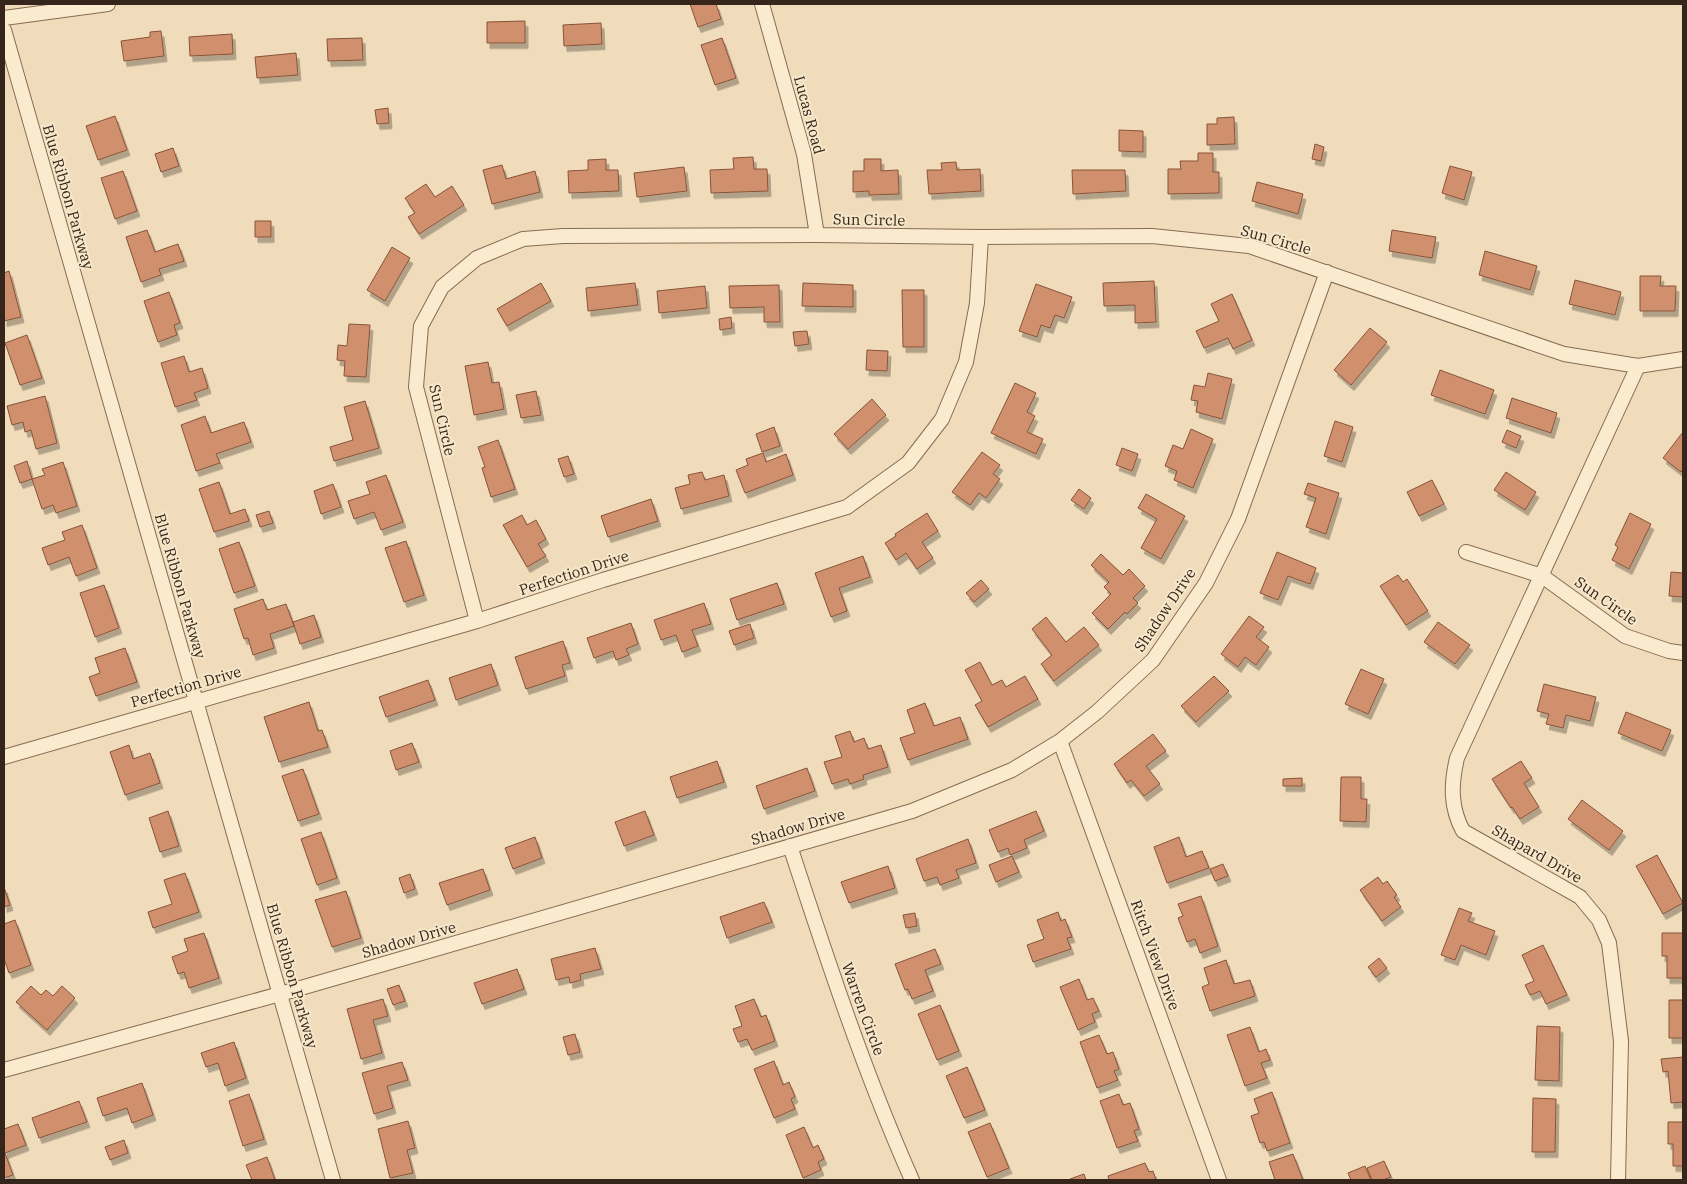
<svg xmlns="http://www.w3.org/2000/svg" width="1687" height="1184" font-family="'IBM Plex Serif',serif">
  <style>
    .building { fill: #d0906e; stroke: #875339; filter: url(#shadow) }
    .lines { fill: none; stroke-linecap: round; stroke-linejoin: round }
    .minor-casing { stroke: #876c54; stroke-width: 16 }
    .minor { stroke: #faeace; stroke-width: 14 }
    .labels { text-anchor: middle; stroke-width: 4; stroke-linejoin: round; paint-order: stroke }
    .street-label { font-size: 15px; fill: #35251a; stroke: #f7e7ca }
  </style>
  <defs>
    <filter id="shadow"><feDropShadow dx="3" dy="5.5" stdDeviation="0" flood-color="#0004"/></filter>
  </defs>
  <rect width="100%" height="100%" fill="#f0dcba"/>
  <path class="building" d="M690,4H716L721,19L698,27Z
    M525,21V43H487V22Z
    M601,23L602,44L564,46L563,25Z
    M161,31L164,56L124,61L121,41L150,37V32Z
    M232,34L233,54L190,56L189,37Z
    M362,38L363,60L328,61L327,39Z
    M722,38L736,78L715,85L701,45Z
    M296,53L298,75L257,78L255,57Z
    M388,108L389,123L377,124L375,110Z
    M115,116L127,150L98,160L86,126Z
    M1234,117L1235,144L1207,145V124H1217V118Z
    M1119,130L1143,131V152L1119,151Z
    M1315,144L1324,147L1321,161L1312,159Z
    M173,148L179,166L161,172L155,154Z
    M1198,153H1213V172H1219V193L1168,194V169H1181L1180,161H1198Z
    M753,157L754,169H767L768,191L711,193L710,170L734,169L733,158Z
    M606,159V170H618L619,191L569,193L568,171L588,170V160Z
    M864,159H881V171L898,170L899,194L869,195V191L853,192V171H864Z
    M956,162L957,170L980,169L981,191L929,194L927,170H942L941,163Z
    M502,165L506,179L535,171L540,192L492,204L483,170Z
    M1450,166L1472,172L1464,200L1442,193Z
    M684,167L687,191L637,197L634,173Z
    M1072,170H1125L1126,191L1073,194Z
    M123,171L137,211L115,219L101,178Z
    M1257,182L1303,194L1298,214L1252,201Z
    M426,184L435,197L452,186L464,205L419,234L408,217L415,213L405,198Z
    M255,221H271V237H255Z
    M147,230L155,252L178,244L184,261L159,269L161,275L141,282L126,237Z
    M1392,230L1436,237L1432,258L1389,251Z
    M392,247L410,258L385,301L367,290Z
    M1485,251L1537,266L1530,290L1479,275Z
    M9,271L21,317L4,321V273Z
    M1640,276H1661L1660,286H1676L1675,311H1640Z
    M1575,280L1621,292L1615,315L1569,304Z
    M1154,281L1156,322L1135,323V305L1104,306L1103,283Z
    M541,283L551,301L507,326L497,309Z
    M635,283L638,305L588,311L586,288Z
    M803,283L853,285V307L802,306Z
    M1036,284L1072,297L1064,318L1055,315L1050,328L1041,325L1037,337L1019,331Z
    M779,285L780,322H764V307L730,308L729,286Z
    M705,286L707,308L659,313L657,291Z
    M902,290H924V347H903Z
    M169,292L180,323L174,325L177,335L158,342L144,301Z
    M1232,294L1252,340L1233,349L1228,338L1204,348L1196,331L1219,321L1211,304Z
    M731,317L732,328L720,330L719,319Z
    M349,324L370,325L366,377L344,376L345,361L337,360L338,345L347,346Z
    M1370,328L1387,342L1351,385L1334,370Z
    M807,331L809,344L795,346L793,332Z
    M27,335L42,378L20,385L5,343Z
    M867,350L888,351L887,371L866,370Z
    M184,356L189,372L202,368L208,388L194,393L197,400L175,407L161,363Z
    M488,362L492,383L499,382L504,409L474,415L465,366Z
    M1440,370L1494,390L1485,414L1431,395Z
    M1208,373L1232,379L1222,419L1196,412L1198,401L1191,400L1194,385L1205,387Z
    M1015,383L1036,393L1027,412L1035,416L1027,432L1043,439L1036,454L991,433Z
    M536,391L541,415L521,418L516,395Z
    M45,396L57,443L36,449L31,430L25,432L23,422L12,425L7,406Z
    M1512,398L1557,413L1551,433L1506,418Z
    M872,399L886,415L848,449L834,434Z
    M365,401L379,448L334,461L330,447L353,440L344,407Z
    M205,416L211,433L244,422L251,442L216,454L220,463L196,471L181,425Z
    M1335,421L1353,427L1342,462L1324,456Z
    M774,427L780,446L762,452L756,434Z
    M1191,429L1213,439L1193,488L1174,480L1177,471L1165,466L1173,445L1183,449Z
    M1507,430L1521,436L1516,448L1502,442Z
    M1683,432V469L1681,472L1663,458Z
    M498,440L515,489L491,497L482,468L485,467L478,447Z
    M1122,448L1138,454L1132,471L1116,465Z
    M982,452L1000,465L993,474L1000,479L986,498L979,493L970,505L952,492Z
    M763,453L766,462L786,454L793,475L745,493L736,470L748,465L746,459Z
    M568,456L574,474L564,477L558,459Z
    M27,461L32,479L20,483L14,466Z
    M63,462L77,506L56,513L53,505L42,509L32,479L45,475L42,469Z
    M702,472L705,480L724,475L729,496L681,509L675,488L690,484L688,475Z
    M1506,472L1536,492L1525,510L1494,490Z
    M386,475L403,522L381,530L374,512L354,519L348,501L370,494L366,482Z
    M1432,480L1444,504L1419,516L1407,492Z
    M219,482L230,514L245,509L249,521L214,532L199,489Z
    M1308,483L1339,493L1326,534L1306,527L1316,498L1304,494Z
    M333,484L341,507L321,514L314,491Z
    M1079,489L1091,498L1084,509L1071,500Z
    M1146,494L1185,516L1161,559L1141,548L1157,519L1138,508Z
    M651,499L658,521L608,537L601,516Z
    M269,511L273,523L260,527L256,515Z
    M927,513L938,531L922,542L933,558L917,569L906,553L896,560L885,543L896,536L895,534Z
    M1630,513L1651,524L1629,569L1612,560L1618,547L1615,545Z
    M522,515L527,525L536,520L546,539L538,544L546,556L527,567L503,525Z
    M82,525L97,568L76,576L69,557L48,565L42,548L65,540L62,532Z
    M406,541L424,595L404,602L385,548Z
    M239,542L255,586L234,593L219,549Z
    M1277,552L1316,568L1310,584L1288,576L1278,600L1260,593Z
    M1101,554L1123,575L1129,569L1145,586L1133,598L1138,603L1127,614L1125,612L1108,629L1092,613L1111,594L1104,587L1109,582L1091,565Z
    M863,556L870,577L839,588L847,611L831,617L815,573Z
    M1671,572L1683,573V597L1669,596Z
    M1398,575L1403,582L1407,579L1428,611L1406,625L1380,586Z
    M981,580L989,589L974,602L966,593Z
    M777,583L784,604L737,620L730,599Z
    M104,585L119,628L95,637L80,593Z
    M263,599L267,610L286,604L294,626L270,634L274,648L253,655L248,638L244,639L234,609Z
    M704,603L711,624L692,630L698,646L682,652L676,635L661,640L654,620Z
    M314,615L321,637L300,644L293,622Z
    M1249,616L1264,627L1256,637L1269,647L1256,665L1245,657L1238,667L1221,654Z
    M1046,617L1066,642L1084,627L1099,645L1054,681L1041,664L1052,655L1032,629Z
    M1438,622L1470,645L1455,664L1424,642Z
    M631,623L638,644L626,649L629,655L616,660L613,651L594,658L587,638Z
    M750,624L754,638L734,645L729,631Z
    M563,641L570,663L562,665L565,676L526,689L515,657Z
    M125,648L137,682L96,696L89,677L100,673L95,658Z
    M980,662L992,685L1002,680L1006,687L1025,676L1038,699L988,727L975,705L982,701L965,670Z
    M491,664L498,685L456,700L449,678Z
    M1361,669L1384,679L1368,714L1345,704Z
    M1214,676L1229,691L1196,722L1181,706Z
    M428,680L435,700L386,717L379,697Z
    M1544,684L1596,697L1590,721L1566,715L1563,728L1546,724L1549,714L1537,711Z
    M309,702L318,731L322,730L328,747L279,762L264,717Z
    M925,703L934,726L960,717L968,739L908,760L900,738L915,733L907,710Z
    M1626,712L1671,730L1662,751L1618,733Z
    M850,731L854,742L864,738L868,749L881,745L888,767L863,775L864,779L850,784L848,779L832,784L824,762L842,757L835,736Z
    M1153,734L1166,751L1146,766L1160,784L1144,796L1131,780L1127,783L1114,764Z
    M412,743L419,762L396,770L390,751Z
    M129,745L133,759L150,753L160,783L125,795L110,752Z
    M717,761L724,782L677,798L670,777Z
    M1521,761L1532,778L1524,783L1539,807L1520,819L1512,807L1511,808L1492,779Z
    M807,768L815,791L764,809L756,786Z
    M303,769L319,814L298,821L282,776Z
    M1341,777H1361V799H1367L1366,822L1340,821Z
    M1302,778V786H1283V779Z
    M1582,800L1623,831L1609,850L1568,819Z
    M168,811L179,846L160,852L149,818Z
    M645,811L654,835L624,846L615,822Z
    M1036,811L1044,831L1024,840L1027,848L1010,855L1008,848L998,852L989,830Z
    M321,832L337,878L317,885L301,839Z
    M535,837L542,858L513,869L505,848Z
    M1179,837L1186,857L1202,851L1209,868L1167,883L1154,847Z
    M968,839L976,863L956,870L959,878L940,885L937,877L924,881L916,859Z
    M1657,855L1683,903L1663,914L1636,866Z
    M1012,856L1019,872L996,882L989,865Z
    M1223,864L1228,876L1215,881L1210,869Z
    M888,866L895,888L849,903L841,882Z
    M483,869L490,890L447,905L439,883Z
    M185,873L199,912L153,928L148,912L172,904L164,880Z
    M410,874L415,889L404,893L399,878Z
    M1378,877L1383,884L1387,881L1397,895L1394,897L1401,907L1382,921L1360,890Z
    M4,887L10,905L4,907Z
    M346,891L361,938L332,947L315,900Z
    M1201,896L1218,946L1200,953L1195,939L1187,942L1178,918L1183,916L1178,904Z
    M764,902L772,922L727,938L720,917Z
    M1459,908L1472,913L1468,921L1495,931L1486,955L1461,945L1455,960L1441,955Z
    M1058,912L1061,921L1065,919L1072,937L1067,938L1071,949L1033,962L1027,945L1044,939L1037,920Z
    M915,913L917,926L906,928L903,915Z
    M15,920L31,965L9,973L4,959V924Z
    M204,933L219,978L189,988L184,972L178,974L172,957L188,951L184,939Z
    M1662,933H1683V978H1667V956H1662Z
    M1543,945L1567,995L1546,1004L1540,991L1530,995L1525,985L1534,981L1522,955Z
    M595,948L601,969L580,974L581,980L570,983L569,977L556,980L551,959Z
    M935,949L941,964L925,970L933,991L912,999L908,989L905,990L895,964Z
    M1379,958L1387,968L1376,977L1368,967Z
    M1226,960L1234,984L1250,980L1255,996L1210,1011L1202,987L1209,984L1204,968Z
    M517,969L524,989L482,1004L474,983Z
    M1079,979L1087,1000L1093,998L1099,1011L1092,1014L1095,1022L1078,1030L1060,987Z
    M399,985L405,1001L393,1005L387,989Z
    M31,986L41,995L46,990L53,996L62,986L75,998L47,1030L16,1002Z
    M383,999L388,1016L373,1020L382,1053L361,1059L347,1009Z
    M754,999L761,1017L766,1015L775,1041L752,1050L747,1039L738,1042L733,1029L742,1026L735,1006Z
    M1669,1000H1683V1038H1669Z
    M940,1005L959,1051L937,1060L918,1014Z
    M1537,1026L1560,1027L1559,1081L1535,1080Z
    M1250,1027L1259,1052L1266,1049L1270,1060L1261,1063L1267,1078L1245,1086L1227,1035Z
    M575,1034L580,1052L568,1055L563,1037Z
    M1099,1035L1107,1054L1113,1052L1119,1069L1114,1071L1118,1080L1097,1088L1080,1042Z
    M234,1042L246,1078L225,1086L218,1063L206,1067L201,1053Z
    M1683,1057V1102L1671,1103L1668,1071L1663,1072L1661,1059Z
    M774,1061L783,1085L789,1082L795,1097L791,1099L795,1109L774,1118L754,1069Z
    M402,1062L408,1080L387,1086L393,1108L374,1114L362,1073Z
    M967,1067L985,1110L964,1118L946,1076Z
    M142,1083L153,1115L132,1123L127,1108L103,1116L97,1098Z
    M1272,1092L1290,1143L1267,1151L1264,1142L1260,1143L1251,1116L1259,1113L1254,1099Z
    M249,1094L264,1139L243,1146L229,1101Z
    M1119,1094L1123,1105L1130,1103L1139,1129L1134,1131L1138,1141L1117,1148L1100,1101Z
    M1533,1098L1556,1099L1555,1152H1532Z
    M79,1101L87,1122L39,1138L32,1118Z
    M408,1121L415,1148L407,1150L413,1173L390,1178L378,1129Z
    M1668,1122H1683V1166H1673V1144H1668Z
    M990,1123L1009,1168L987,1177L968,1132Z
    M18,1124L26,1145L5,1153L13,1175L4,1178V1129Z
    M804,1127L813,1148L818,1145L824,1159L818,1162L821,1170L803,1178L786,1135Z
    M124,1140L128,1153L110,1160L105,1147Z
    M1293,1154L1303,1180H1275L1269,1162Z
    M267,1157L275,1180H252L246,1165Z
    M1384,1161L1391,1177L1383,1180H1372L1367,1168Z
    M1145,1163L1149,1172L1153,1171L1156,1180H1109L1108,1176Z
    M1365,1166L1371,1180H1351L1348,1173Z
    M1084,1174L1086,1180H1070V1179Z"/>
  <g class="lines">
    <g class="minor-casing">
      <path id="minor" d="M762,4L804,154L817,235
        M4,18L108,4
        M4,30L333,1180
        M1466,552L1542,576L1625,636L1669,651L1683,653
        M477,621L416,387L421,326L442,287L477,258L523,239L563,236L817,235L981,237L1152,236L1249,246L1564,354L1638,366
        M1060,741L1219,1180
        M4,757L477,621L603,580L847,507L908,463L942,419L966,362L977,303L981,237
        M790,846C827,959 864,1072 912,1180
        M4,1070L280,994L912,811L1012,770L1060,741L1097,712L1153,660L1206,583L1238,519L1327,272
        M1618,1180L1621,1041L1609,943L1599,920L1580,897L1463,831C1450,807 1451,784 1457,758L1638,366L1683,359"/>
    </g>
    <use href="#minor" class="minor"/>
  </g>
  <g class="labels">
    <g class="street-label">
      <text transform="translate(809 115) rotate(75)" y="5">Lucas Road</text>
      <text transform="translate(68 197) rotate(74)" y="5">Blue Ribbon Parkway</text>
      <text transform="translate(869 220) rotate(1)" y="5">Sun Circle</text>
      <text transform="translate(1276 240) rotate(16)" y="5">Sun Circle</text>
      <text transform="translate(442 420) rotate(77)" y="5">Sun Circle</text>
      <text transform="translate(574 573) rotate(-18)" y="5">Perfection Drive</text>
      <text transform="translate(180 586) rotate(74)" y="5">Blue Ribbon Parkway</text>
      <text transform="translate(1606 601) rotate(35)" y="5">Sun Circle</text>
      <text transform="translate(1165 610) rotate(-56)" y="5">Shadow Drive</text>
      <text transform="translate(186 687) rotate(-16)" y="5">Perfection Drive</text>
      <text transform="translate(798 827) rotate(-16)" y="5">Shadow Drive</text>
      <text transform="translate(1537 854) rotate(30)" y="5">Shapard Drive</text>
      <text transform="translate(409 940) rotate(-16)" y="5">Shadow Drive</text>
      <text transform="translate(1155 955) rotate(70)" y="5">Ritch View Drive</text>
      <text transform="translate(292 976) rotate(74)" y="5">Blue Ribbon Parkway</text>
      <text transform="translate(863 1009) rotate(70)" y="5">Warren Circle</text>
    </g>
  </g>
  <rect width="1687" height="1184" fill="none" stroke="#35251a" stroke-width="10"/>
</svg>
